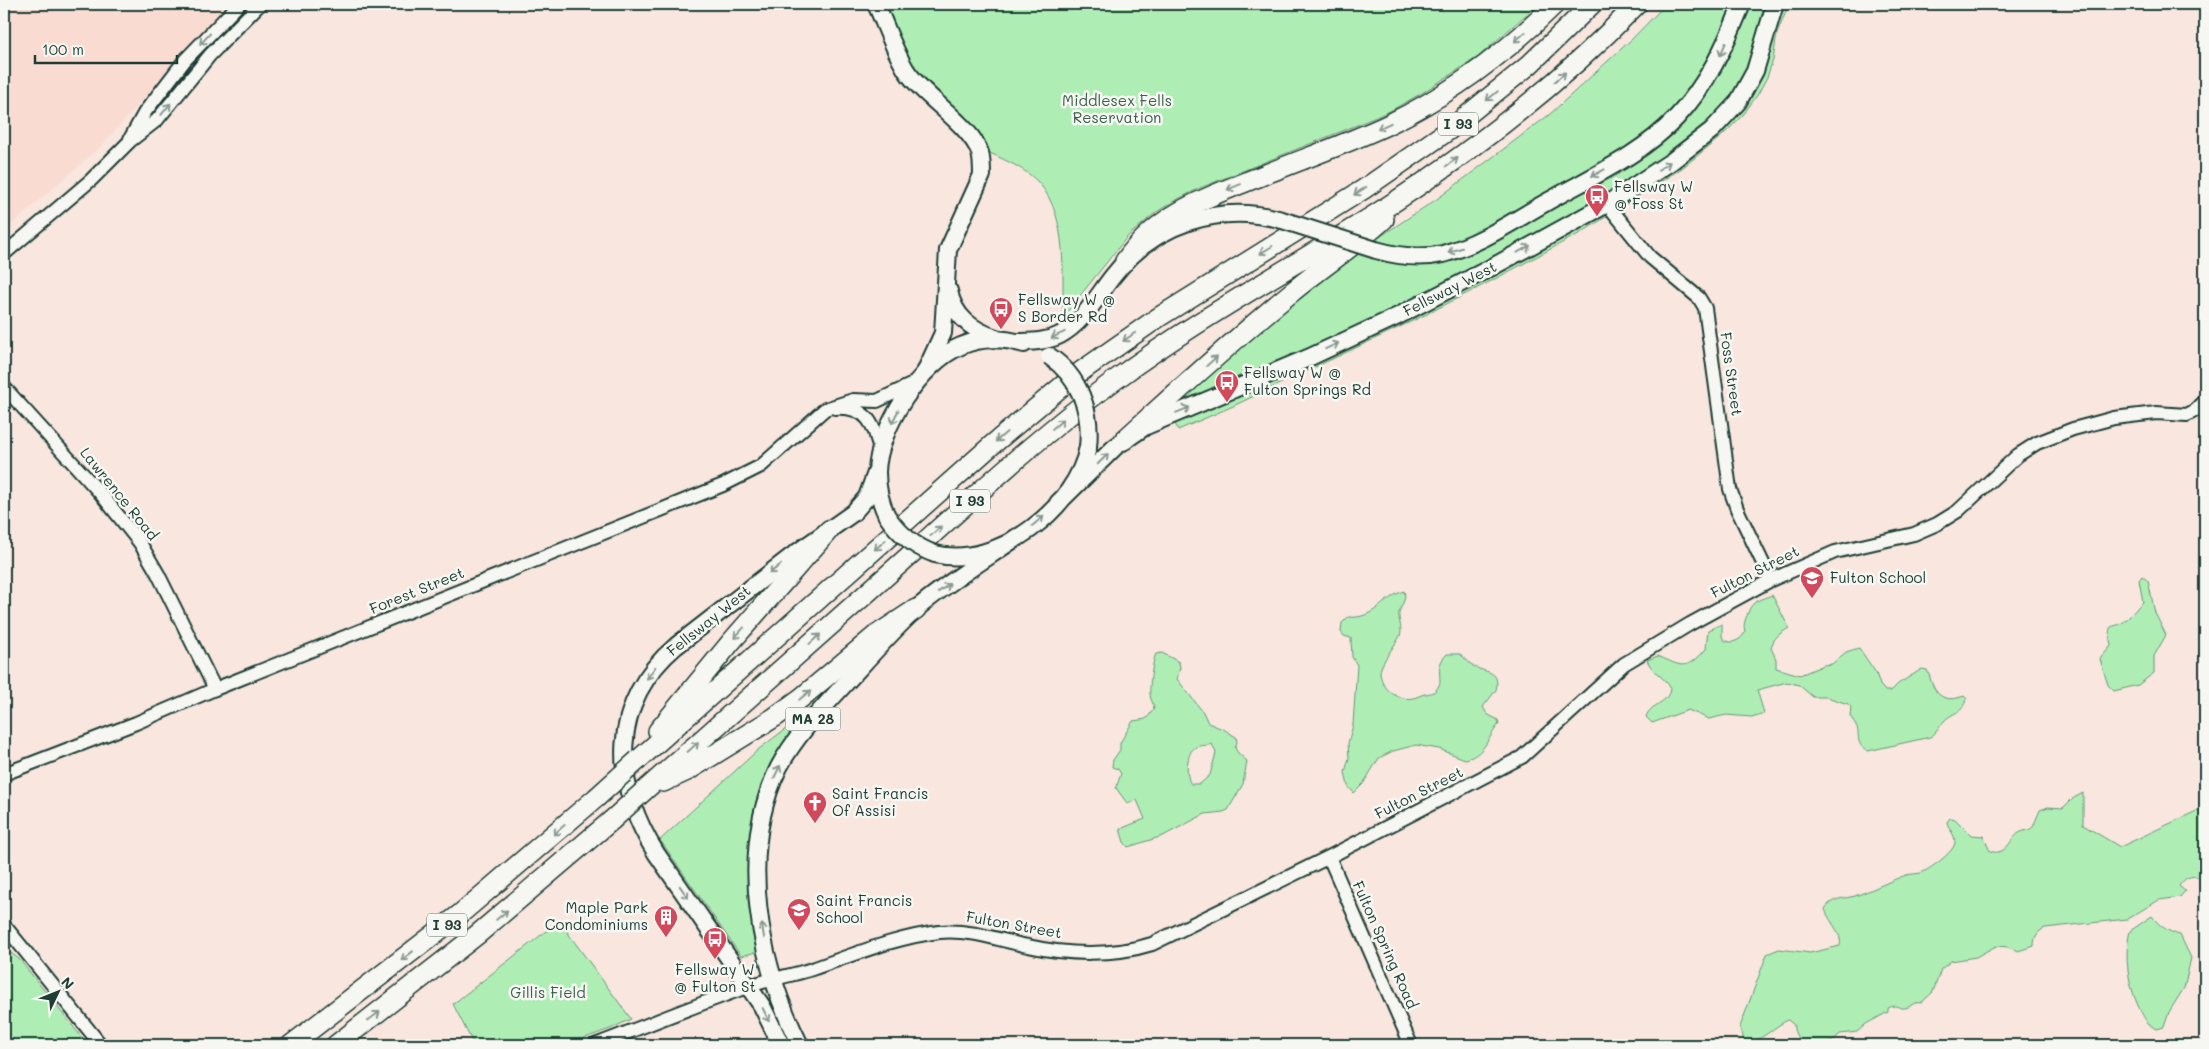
<svg xmlns="http://www.w3.org/2000/svg" width="2209" height="1049" font-family="Mali,sans-serif">
  <style>
    .built { fill: #f9dbd2 }
    .green { fill: #aeeeb5; stroke: #669674; fill-rule: evenodd }
    .lines { fill: none; stroke-linecap: round; stroke-linejoin: round }
    .minor-casing { stroke: #1f3d34; stroke-width: 16 }
    .major-casing { stroke: #1f3d34; stroke-width: 20 }
    .highway-casing { stroke: #1f3d34; stroke-width: 22 }
    .minor { stroke: #f6f6f2; stroke-width: 12 }
    .major { stroke: #f6f6f2; stroke-width: 16 }
    .highway { stroke: #f6f6f2; stroke-width: 19 }
    .major-bridge-casing { stroke: #1f3d34; stroke-width: 20; stroke-linecap: butt }
    .highway-bridge-casing { stroke: #1f3d34; stroke-width: 22; stroke-linecap: butt }
    .major-bridge { stroke: #f6f6f2; stroke-width: 16 }
    .highway-bridge { stroke: #f6f6f2; stroke-width: 19 }
    .oneway { stroke: #8a9a93 }
    .labels { text-anchor: middle; stroke-width: 5; stroke-linejoin: round; paint-order: stroke }
    .shield { fill: #f6f6f2; stroke: #60746d; stroke-width: 1 }
    .shield-label { font-size: 14px; font-weight: bold; fill: #1f3d34 }
    .park-label { font-size: 15px; fill: #3c604e; stroke: #f6f6f2 }
    .poi-label { font-size: 15px; fill: #1f3d34; stroke: #f6f6f2; text-anchor: start }
    .street-label { font-size: 15px; fill: #1f3d34; stroke: #f6f6f2 }
  </style>
  <rect width="100%" height="100%" fill="#f8e6df"/>
  <filter id="ink" filterUnits="userSpaceOnUse"><feTurbulence type="fractalNoise" baseFrequency=".02" numOctaves="2"/><feDisplacementMap in="SourceGraphic" scale="10" xChannelSelector="R" yChannelSelector="G"/><feConvolveMatrix kernelMatrix="1 2 1 2 8 2 1 2 1" color-interpolation-filters="sRGB"/></filter>
  <g filter="url(#ink)">
    <path class="built" d="M4,4H230L100,147L4,231Z"/>
    <path class="green" d="M882,4H1538L1478,57L1422,93L1390,111L1352,127L1200,188L1174,201L1155,213L1127,237L1063,317C1062,275 1069,218 1039,183C1026,169 1007,161 990,153C979,118 945,105 923,79C904,57 894,30 882,4Z
      M1666,4H1789L1777,34L1773,60L1767,77L1758,94L1743,115L1723,135L1682,168L1584,231L1495,279L1425,315L1231,407L1178,430L1168,407L1289,307L1378,238L1437,199L1549,115L1632,39Z
      M2142,576L2148,581L2155,613L2166,635L2154,656V673L2138,685L2114,691L2108,685L2100,659L2111,646C2106,617 2113,632 2126,620C2133,614 2137,607 2143,602L2139,580Z
      M1404,591C1407,599 1401,605 1399,613C1398,621 1403,628 1400,636C1396,644 1379,665 1380,673C1382,692 1403,704 1419,696C1430,691 1434,697 1440,683C1440,669 1437,664 1447,654H1460C1464,657 1468,662 1472,665C1483,674 1501,668 1496,690L1483,707L1487,714L1498,720L1499,724C1488,737 1484,756 1465,759L1439,749L1416,745L1393,751L1379,758L1363,784L1354,793L1348,786L1345,772L1349,758L1348,743L1353,725L1357,665L1352,657L1351,638L1344,636L1341,632L1342,623L1348,617C1374,620 1382,598 1404,591Z
      M1772,595L1789,628C1779,634 1774,637 1771,648L1776,659V668L1800,675L1824,665L1832,664L1846,652L1859,648L1876,673L1880,685L1885,691H1891L1898,684L1922,669L1927,670C1930,675 1930,680 1933,686C1940,700 1950,701 1964,696L1967,699C1965,712 1951,713 1944,721C1939,727 1937,733 1930,737L1868,751C1855,744 1860,737 1857,727C1855,723 1852,719 1850,716L1851,707L1848,704L1827,697H1813L1799,685L1787,682L1757,690L1764,713L1752,717L1726,715L1709,719L1688,710L1652,723L1646,717C1650,703 1670,704 1670,687C1664,677 1651,671 1647,660L1658,656C1681,666 1686,672 1706,649L1708,630L1722,624V636L1724,640C1731,645 1742,640 1745,632C1743,623 1745,621 1748,613C1752,600 1760,600 1772,595Z
      M1162,653L1179,662L1180,668L1177,679L1203,712L1208,723L1225,730L1236,737L1237,742L1235,748L1238,753L1247,761L1243,784L1228,810L1223,812L1205,814L1163,836L1128,847L1124,842L1120,829L1145,819L1137,800L1127,803L1116,788L1121,774L1118,769L1112,767L1113,760L1120,750V743L1133,721L1146,719L1154,709C1154,703 1150,700 1150,694C1149,688 1153,658 1156,654ZM1212,744L1216,753L1210,775L1200,784H1191C1185,776 1186,751 1196,747C1200,745 1207,746 1212,744Z
      M820,703L764,787L760,951L741,956L660,840L759,749Z
      M2083,793V825L2120,847L2205,807V879C2193,875 2187,875 2179,886L2185,891L2180,897L2159,900L2127,919L2045,928C2037,932 2034,937 2034,946L2018,951L2008,947L1996,946L1976,957L1951,961L1941,969L1933,992L1921,1003C1913,1001 1912,1007 1905,1008C1897,1009 1898,1003 1888,1008V1012L1866,1024L1857,1032L1840,1034L1831,1042L1823,1045H1801L1794,1030V1025L1788,1020C1774,1026 1760,1043 1745,1043L1740,1027L1767,954L1779,949L1810,953L1840,946C1843,933 1829,922 1825,909C1832,897 1844,899 1855,896C1873,890 1889,881 1906,875C1910,874 1916,874 1921,873C1930,869 1953,853 1955,843C1956,835 1948,829 1947,822L1950,818L1955,819L1971,835L1983,836L1990,851C2006,857 2010,839 2019,833C2024,830 2029,831 2033,827L2040,810L2048,807L2063,808L2072,799Z
      M2152,916C2158,925 2168,932 2180,935L2191,958L2184,988L2169,1012L2164,1027L2157,1029L2149,1025C2131,999 2122,963 2130,931Z
      M559,921L631,1019L610,1029L565,1045H474L453,1004Z
      M4,952L11,953L19,959L88,1045H4Z"/>
    <g class="lines">
      <g class="minor-casing">
        <path id="minor" d="M130,139L145,112L185,60L239,4
          M1607,204L1650,257L1699,298L1705,308L1730,489L1737,509L1771,580
          M4,254L91,180L130,141L157,120L210,55L260,4
          M4,387L101,494L140,543L158,574L215,689
          M835,408C867,406 875,424 880,452
          M4,774L136,723L215,689L723,485L761,466L825,409L853,400L877,401L913,384
          M1329,857L1411,1045
          M4,925L101,1045
          M595,1045C645,1026 696,1005 747,987C768,979 791,976 812,969C853,955 896,937 939,932C971,929 998,940 1028,946C1067,955 1114,956 1152,944L1329,857L1522,757L1624,664L1690,624L1771,580L1835,552L1914,534L1937,524L1958,511L2018,455L2037,443L2073,429L2114,418L2156,413L2187,415L2196,410L2205,401"/>
      </g>
      <g class="major-casing">
        <path id="major" d="M876,4C886,26 894,50 906,70C924,98 971,125 980,153C982,160 982,168 982,175L948,250L943,333L926,370
          M1376,250C1397,256 1421,259 1443,254C1480,244 1513,221 1545,203C1590,177 1640,156 1676,118C1707,85 1725,46 1742,4
          M949,291C954,317 972,330 996,338
          M1015,342C1030,342 1046,342 1060,335C1083,323 1097,296 1113,276C1153,224 1219,202 1282,220
          M1058,503L1115,447L1146,426L1308,358L1398,316L1494,266L1607,204L1672,161L1712,130L1738,102L1755,71L1775,4
          M887,516C880,502 877,487 877,472C878,429 921,362 961,346C981,337 1004,338 1024,344
          M935,554C997,570 1077,507 1088,447
          M781,1045L762,1006L656,853C612,783 609,703 676,646L792,556L853,513L867,497L877,470
          M800,1045C759,964 737,852 779,767C795,737 819,712 842,687C866,661 889,634 915,610C946,583 983,561 1017,537"/>
      </g>
      <g class="highway-casing">
        <path id="highway" d="M1125,261C1159,212 1208,197 1261,176C1303,159 1346,144 1387,125C1450,95 1506,53 1555,4
          M1124,440C1179,390 1234,339 1292,292C1322,267 1355,246 1384,219
          M658,731L731,642L829,530
          M638,760L992,445L1073,377L1159,317L1364,189L1449,130L1529,65L1592,4
          M663,782L689,770L775,717L801,698L875,636L916,609
          M644,791C733,712 822,633 911,554C977,494 1043,433 1115,380C1199,318 1291,268 1379,212C1472,152 1560,84 1637,4
          M291,1045L459,915L596,798
          M336,1045L478,934L612,820"/>
      </g>
      <use href="#minor" class="minor"/>
      <use href="#major" class="major"/>
      <use href="#highway" class="highway"/>
      <g class="major-bridge-casing">
        <path id="major-bridge" d="M1282,220L1376,250
          M1049,356C1079,376 1092,411 1088,447
          M887,516C899,534 915,547 935,554"/>
      </g>
      <g class="highway-bridge-casing">
        <path id="highway-bridge" d="M596,798L638,760
          M612,820L644,791"/>
      </g>
      <use href="#major-bridge" class="major-bridge"/>
      <use href="#highway-bridge" class="highway-bridge"/>
    </g>
    <defs><path id="oneway-shaft" d="M-6 0H5M1.5-3L5.5 0L1.5 3" fill="none" stroke-width="1.6" stroke-linecap="round" stroke-linejoin="round" transform="scale(1.25)"/></defs>
    <g class="oneway">
      <use href="#oneway-shaft" transform="translate(1520 37) rotate(139)"/>
      <use href="#oneway-shaft" transform="translate(205 39) rotate(133)"/>
      <use href="#oneway-shaft" transform="translate(1723 49) rotate(114)"/>
      <use href="#oneway-shaft" transform="translate(1560 77) rotate(-41)"/>
      <use href="#oneway-shaft" transform="translate(1492 96) rotate(141)"/>
      <use href="#oneway-shaft" transform="translate(166 109) rotate(-51)"/>
      <use href="#oneway-shaft" transform="translate(1384 126) rotate(155)"/>
      <use href="#oneway-shaft" transform="translate(1452 162) rotate(-35)"/>
      <use href="#oneway-shaft" transform="translate(1664 166) rotate(-33)"/>
      <use href="#oneway-shaft" transform="translate(1598 173) rotate(151)"/>
      <use href="#oneway-shaft" transform="translate(1234 187) rotate(158)"/>
      <use href="#oneway-shaft" transform="translate(1360 191) rotate(147)"/>
      <use href="#oneway-shaft" transform="translate(1524 249) rotate(-29)"/>
      <use href="#oneway-shaft" transform="translate(1266 250) rotate(148)"/>
      <use href="#oneway-shaft" transform="translate(1455 250) rotate(162)"/>
      <use href="#oneway-shaft" transform="translate(1058 335) rotate(155)"/>
      <use href="#oneway-shaft" transform="translate(1129 337) rotate(145)"/>
      <use href="#oneway-shaft" transform="translate(1332 346) rotate(-25)"/>
      <use href="#oneway-shaft" transform="translate(1212 361) rotate(-42)"/>
      <use href="#oneway-shaft" transform="translate(1183 410) rotate(-22)"/>
      <use href="#oneway-shaft" transform="translate(895 417) rotate(117)"/>
      <use href="#oneway-shaft" transform="translate(1058 424) rotate(-40)"/>
      <use href="#oneway-shaft" transform="translate(1001 437) rotate(139)"/>
      <use href="#oneway-shaft" transform="translate(1103 459) rotate(-45)"/>
      <use href="#oneway-shaft" transform="translate(1038 521) rotate(-40)"/>
      <use href="#oneway-shaft" transform="translate(936 531) rotate(-42)"/>
      <use href="#oneway-shaft" transform="translate(880 545) rotate(138)"/>
      <use href="#oneway-shaft" transform="translate(775 569) rotate(142)"/>
      <use href="#oneway-shaft" transform="translate(944 588) rotate(-36)"/>
      <use href="#oneway-shaft" transform="translate(739 633) rotate(132)"/>
      <use href="#oneway-shaft" transform="translate(815 639) rotate(-42)"/>
      <use href="#oneway-shaft" transform="translate(651 673) rotate(125)"/>
      <use href="#oneway-shaft" transform="translate(805 695) rotate(-39)"/>
      <use href="#oneway-shaft" transform="translate(693 747) rotate(-42)"/>
      <use href="#oneway-shaft" transform="translate(777 772) rotate(-65)"/>
      <use href="#oneway-shaft" transform="translate(559 830) rotate(139)"/>
      <use href="#oneway-shaft" transform="translate(684 892) rotate(55)"/>
      <use href="#oneway-shaft" transform="translate(502 915) rotate(-40)"/>
      <use href="#oneway-shaft" transform="translate(763 931) rotate(-99)"/>
      <use href="#oneway-shaft" transform="translate(407 956) rotate(142)"/>
      <use href="#oneway-shaft" transform="translate(766 1015) rotate(64)"/>
      <use href="#oneway-shaft" transform="translate(374 1016) rotate(-37)"/>
    </g>
  </g>
  <defs>
    <g id="bus-pin" transform="scale(1.25)"><path d="M0 17L-7.5 6A9.5 9.5 0 1 1 7.5 6Z" fill="#d1495b" stroke="#f6f6f2"/><path d="M-5-6H5V4H4V6H2V4H-2V6H-4V4H-5ZM-3.5-4V0h7V-4ZM-3.5 1.2v1.5H-2V1.2ZM2 1.2v1.5H3.5V1.2Z" fill="#fff"/></g>
    <g id="school-pin" transform="scale(1.25)"><path d="M0 17L-7.5 6A9.5 9.5 0 1 1 7.5 6Z" fill="#d1495b" stroke="#f6f6f2"/><path d="M0-5L7-2L0 1L-7-2ZM-4 1L0 2.5L4 1V4Q0 6-4 4Z" fill="#fff"/></g>
    <g id="church-pin" transform="scale(1.25)"><path d="M0 17L-7.5 6A9.5 9.5 0 1 1 7.5 6Z" fill="#d1495b" stroke="#f6f6f2"/><path d="M-1.2-6h2.4v3.5h3.3v2.4h-3.3V6h-2.4V-.1h-3.3v-2.4h3.3Z" fill="#fff"/></g>
    <g id="building-pin" transform="scale(1.25)"><path d="M0 17L-7.5 6A9.5 9.5 0 1 1 7.5 6Z" fill="#d1495b" stroke="#f6f6f2"/><path d="M-4-6H4V6H1V3H-1V6H-4ZM-2.5-4.3h1.7v1.8h-1.7ZM.8-4.3h1.7v1.8H.8ZM-2.5-1h1.7V.8h-1.7ZM.8-1h1.7V.8H.8Z" fill="#fff"/></g>
  </defs>
  <g fill-rule="evenodd">
    <use href="#bus-pin" x="1597" y="196"/>
    <use href="#bus-pin" x="1001" y="309"/>
    <use href="#bus-pin" x="1227" y="382"/>
    <use href="#school-pin" x="1812" y="578"/>
    <use href="#church-pin" x="815" y="803"/>
    <use href="#school-pin" x="799" y="910"/>
    <use href="#building-pin" x="666" y="917"/>
    <use href="#bus-pin" x="715" y="939"/>
  </g>
  <g class="labels">
    <g class="shield">
      <rect x="1438" y="112.5" width="40" height="23" rx="4"/>
      <rect x="950" y="489.5" width="40" height="23" rx="4"/>
      <rect x="785.5" y="707.5" width="55" height="23" rx="4"/>
      <rect x="427" y="913.5" width="40" height="23" rx="4"/>
    </g>
    <g class="shield-label">
      <text x="1458" y="129">I 93</text>
      <text x="970" y="506">I 93</text>
      <text x="813" y="724">MA 28</text>
      <text x="447" y="930">I 93</text>
    </g>
    <g class="park-label">
      <text x="1117" y="106">Middlesex Fells<tspan x="1117" dy="17">Reservation</tspan></text>
      <text x="548" y="998">Gillis Field</text>
    </g>
    <g class="poi-label">
      <text x="1614" y="192">Fellsway W<tspan x="1614" dy="17">@ Foss St</tspan></text>
      <text x="1018" y="305">Fellsway W @<tspan x="1018" dy="17">S Border Rd</tspan></text>
      <text x="1244" y="378">Fellsway W @<tspan x="1244" dy="17">Fulton Springs Rd</tspan></text>
      <text x="1830" y="583">Fulton School</text>
      <text x="832" y="799">Saint Francis<tspan x="832" dy="17">Of Assisi</tspan></text>
      <text x="816" y="906">Saint Francis<tspan x="816" dy="17">School</tspan></text>
      <text x="648" y="913" text-anchor="end">Maple Park<tspan x="648" dy="17">Condominiums</tspan></text>
      <text x="715" y="975" text-anchor="middle">Fellsway W<tspan x="715" dy="17">@ Fulton St</tspan></text>
    </g>
    <g class="street-label">
      <text transform="translate(1450 289) rotate(-27)" y="5">Fellsway West</text>
      <text transform="translate(1731 374) rotate(82)" y="5">Foss Street</text>
      <text transform="translate(119 494) rotate(51)" y="5">Lawrence Road</text>
      <text transform="translate(1755 572) rotate(-27)" y="5">Fulton Street</text>
      <text transform="translate(417 591) rotate(-22)" y="5">Forest Street</text>
      <text transform="translate(709 621) rotate(-39)" y="5">Fellsway West</text>
      <text transform="translate(1419 793) rotate(-27)" y="5">Fulton Street</text>
      <text transform="translate(1014 925) rotate(10)" y="5">Fulton Street</text>
      <text transform="translate(1385 945) rotate(66)" y="5">Fulton Spring Road</text>
    </g>
  </g>
  <rect width="2209" height="1049" fill="none" stroke="#f6f6f2" stroke-width="20"/>
  <rect x="10" y="10" width="2189" height="1029" fill="none" stroke="#1f3d34" stroke-width="2" filter="url(#ink)"/>
  <g transform="translate(58 992) rotate(47)" stroke="#f6f6f2" stroke-width="4" paint-order="stroke">
  <path d="M0-4L9 19L0 12L-9 19Z" fill="#1f3d34"/>
  <text y="-8" font-size="14" font-weight="bold" text-anchor="middle" fill="#1f3d34">N</text>
  </g>
  <path d="M35 55v8h142v-8" fill="none" stroke="#1f3d34" stroke-width="2.5"/>
  <text x="42" y="55" font-size="15" fill="#1f3d34" stroke="#f6f6f2" stroke-width="4" paint-order="stroke">100 m</text>
</svg>
